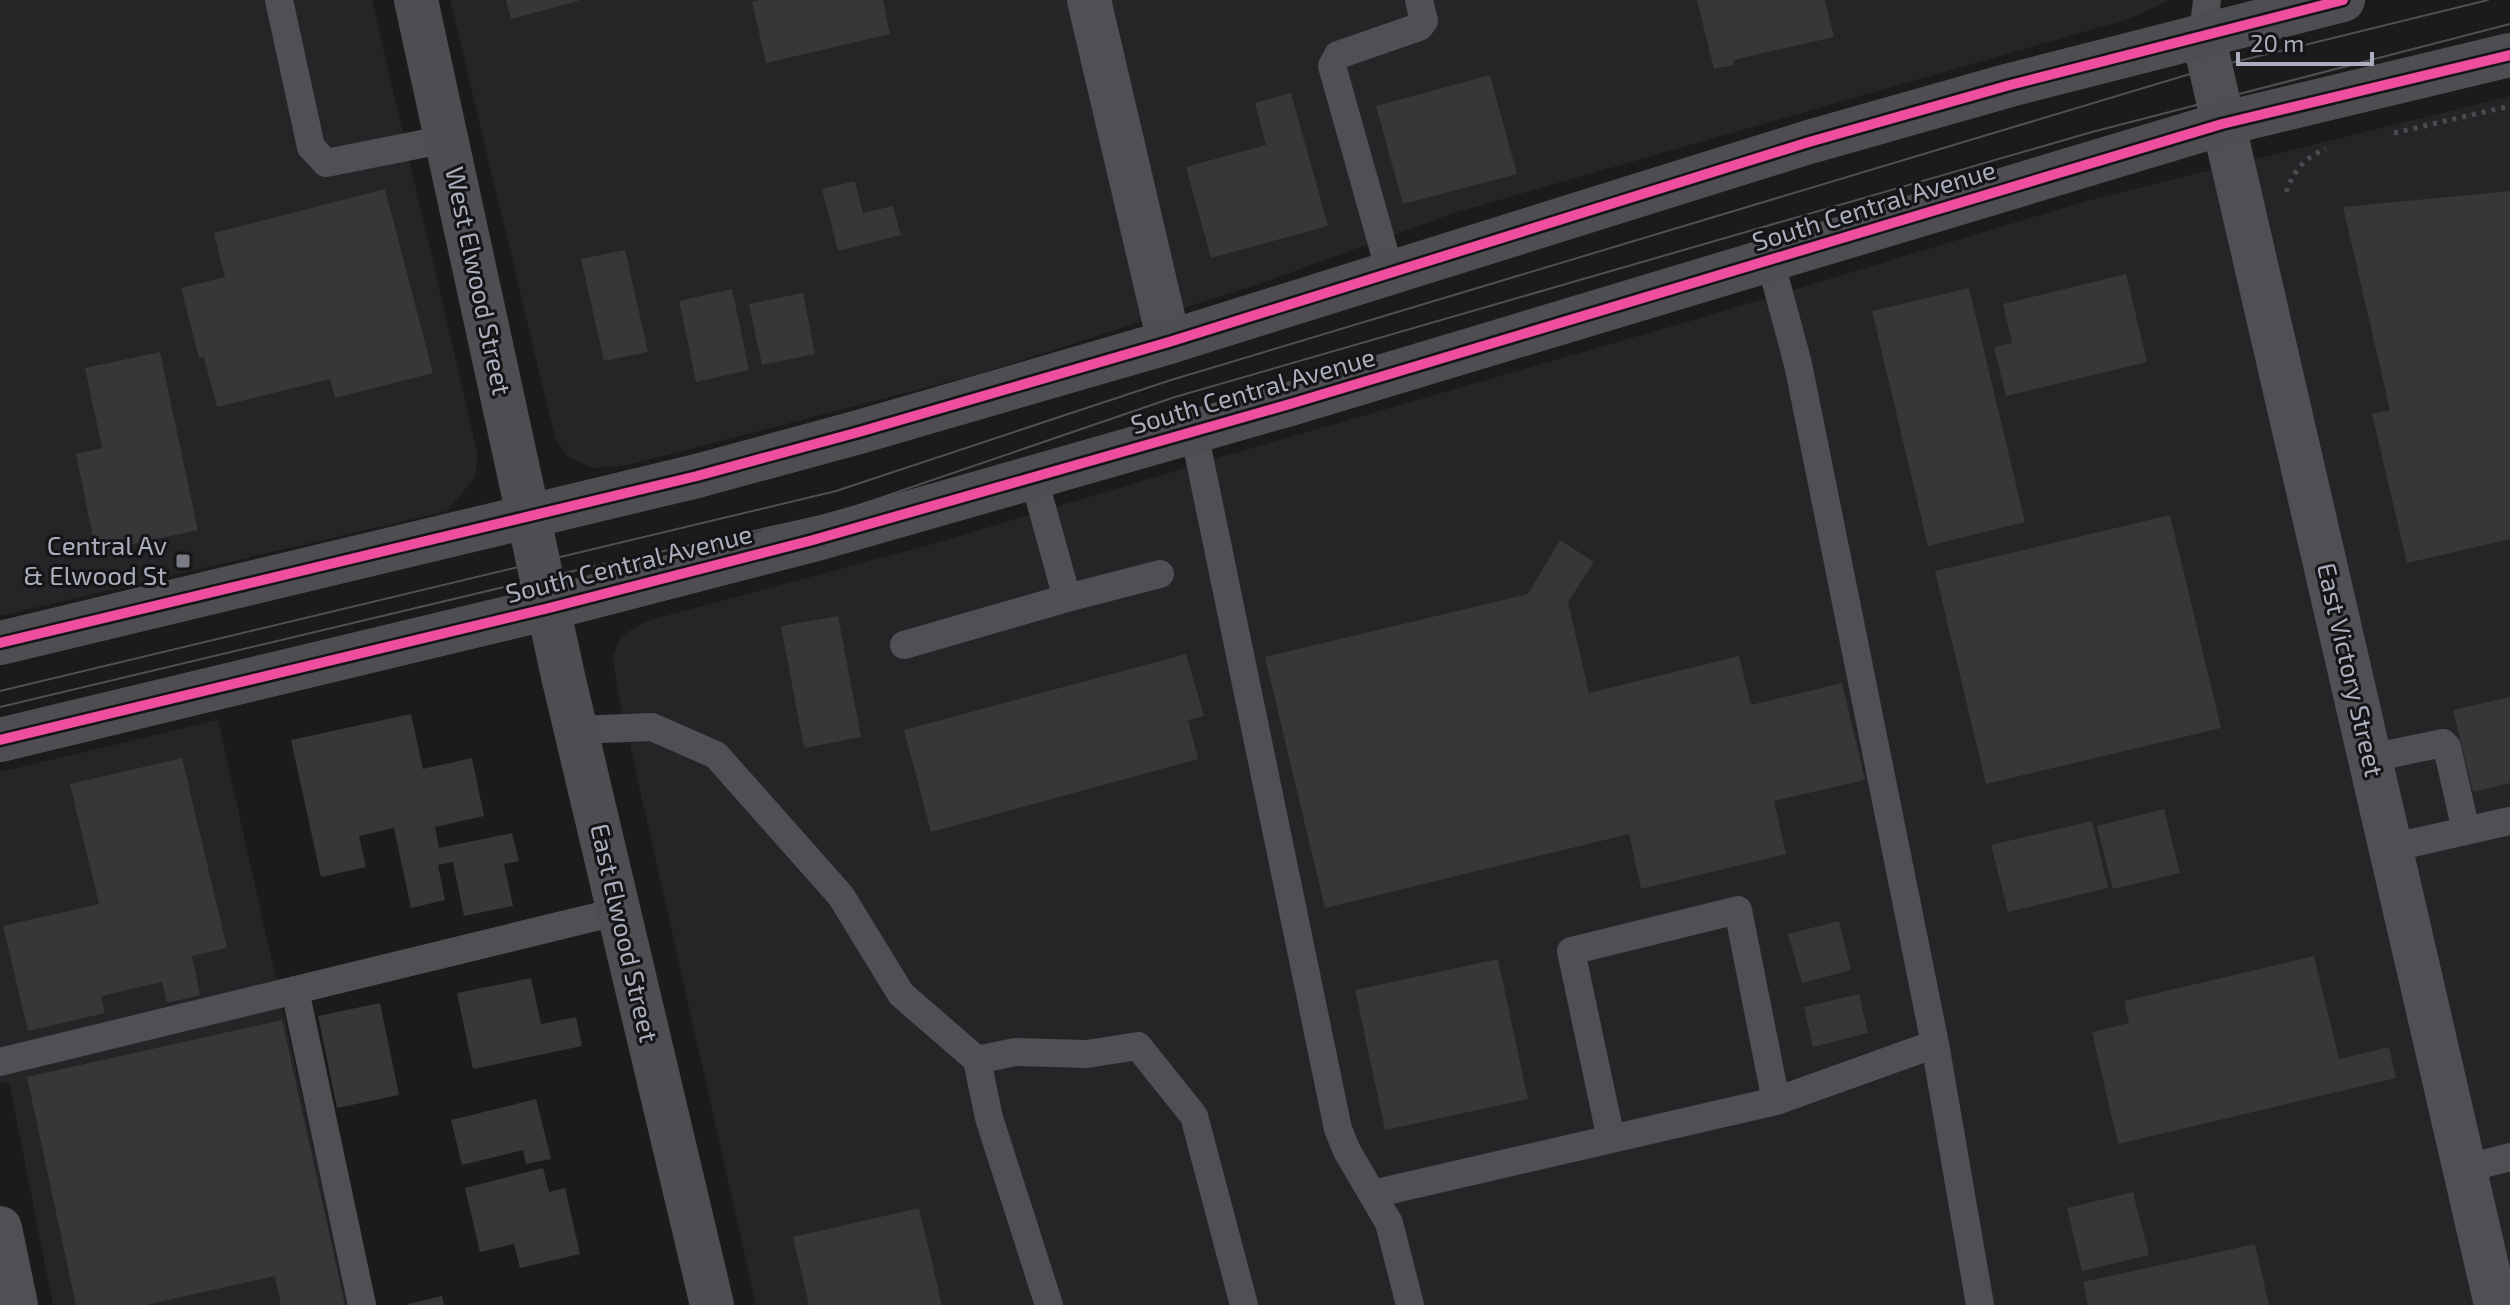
<svg xmlns="http://www.w3.org/2000/svg" width="2510" height="1305" font-family="'Exo 2',sans-serif">
  <style>
    .built { fill: #252427 }
    .building { fill: #373739 }
    .lines { fill: none; stroke-linecap: round; stroke-linejoin: round }
    .path { stroke: #4b4c4f; stroke-width: 5; stroke-dasharray: 4 6; stroke-linecap: butt }
    .lane { stroke: #4f5054; stroke-width: 28 }
    .street { stroke: #4f5054; stroke-width: 44 }
    .secondary { stroke: #4e4e52; stroke-width: 44 }
    .tram { stroke: #4f5053; stroke-width: 2 }
    .cycleway-casing { stroke: #151517; stroke-width: 15 }
    .cycleway { stroke: #ef4d9e; stroke-width: 10 }
    .poi-dot { fill: #797b84; stroke: #151517; stroke-width: 3 }
    .labels { text-anchor: middle; stroke-width: 6; stroke-linejoin: round; paint-order: stroke }
    .street-label { font-size: 26px; fill: #abafbd; stroke: #151517 }
    .poi-label { font-size: 26px; fill: #abafbd; stroke: #151517; text-anchor: end }
  </style>
  <rect width="100%" height="100%" fill="#1b1b1b"/>
  <path class="built" d="M0,0H372L477,451L476,476L447,511L0,616Z
    M450,0H2169L2132,18L1454,213L1256,285L982,373L624,466L592,468L567,456L555,438Z
    M2510,96V1305H756L617,688L613,657L621,636L647,621L932,544L1245,450L1707,316L2086,201Z
    M218,720L349,1305H53L9,1082L0,1084V772Z"/>
  <path class="building" d="M506,0H578V1L511,19Z
    M760,0H883L890,34L766,63L752,2Z
    M1697,0H1825L1834,37L1733,60L1734,65L1714,69Z
    M1490,75L1517,174L1403,204L1376,106Z
    M1291,93L1328,226L1211,258L1186,167L1266,145L1255,103Z
    M855,181L863,213L893,206L901,235L838,251L822,189Z
    M385,189L433,373L335,398L330,379L217,407L204,357L199,358L181,288L225,277L214,233Z
    M2510,191V539L2407,563L2372,414L2390,410L2343,207Z
    M625,250L648,352L604,361L581,259Z
    M2126,274L2147,362L2006,396L1994,347L2012,343L2003,304Z
    M1969,288L2025,522L1928,546L1872,311Z
    M732,289L749,370L696,382L679,301Z
    M803,293L815,354L762,365L749,304Z
    M160,352L198,530L96,552L76,454L102,448L85,368Z
    M2170,515L2221,728L1986,784L1935,571Z
    M1560,540L1594,562L1568,602L1589,693L1739,656L1751,705L1842,683L1865,780L1774,801L1786,854L1641,889L1629,834L1325,908L1265,657L1528,594Z
    M838,616L861,737L804,748L781,626Z
    M1186,654L1204,716L1188,720L1198,759L931,832L904,730Z
    M2510,697V783L2473,792L2453,710Z
    M411,714L423,769L472,758L484,816L435,827L439,848L512,833L519,861L504,864L513,906L464,916L453,862L438,865L445,900L411,908L394,828L359,836L366,867L321,877L291,740Z
    M182,758L227,948L192,956L200,995L167,1003L162,982L101,996L105,1013L28,1031L3,926L99,904L70,784Z
    M2164,809L2180,873L2113,889L2097,826Z
    M2092,821L2108,888L2008,912L1991,845Z
    M1839,921L1851,970L1802,983L1788,934Z
    M2314,956L2339,1059L2389,1047L2396,1078L2118,1144L2092,1032L2129,1023L2124,1001Z
    M1498,959L1528,1099L1385,1130L1355,990Z
    M531,978L541,1024L576,1017L582,1046L473,1069L457,993Z
    M1859,994L1868,1033L1813,1047L1804,1007Z
    M380,1003L399,1095L337,1108L318,1016Z
    M282,1020L345,1305H281L275,1276L146,1305H76L27,1077Z
    M536,1099L551,1159L526,1164L523,1150L462,1165L451,1120Z
    M543,1168L549,1192L565,1188L580,1254L520,1268L514,1244L480,1252L465,1188Z
    M2133,1192L2149,1255L2082,1271L2067,1208Z
    M919,1208L942,1305H809L793,1237Z
    M2255,1244L2269,1305H2088L2083,1282Z
    M442,1296L444,1305H408V1304Z"/>
  <g class="lines">
    <path class="path" d="M2394,133L2510,106
      M2286,192C2294,171 2304,157 2326,149"/>
    <path class="lane" d="M279,0L311,147L326,163L447,139
      M2203,35L2207,0
      M1770,260L1798,364L1935,1044
      M1390,272L1332,66L1338,55L1419,27L1424,21L1419,0
      M1194,432L1338,1129L1347,1151L1389,1223L1410,1305
      M1034,479L1067,598L1160,574
      M904,645L1067,598
      M576,730L652,727L716,755L841,896L901,994L977,1060
      M2371,758L2443,743L2447,747L2466,831
      M2390,848L2510,821
      M295,990L362,1305
      M0,1062L620,911
      M1611,1139L1571,951L1738,910L1776,1101
      M2464,1169L2510,1157
      M1373,1194L1776,1101L1935,1044L1980,1305
      M1049,1305L989,1118L977,1060L1015,1052L1087,1054L1138,1046L1194,1116L1244,1305"/>
    <path class="street" d="M1089,0L1169,342
      M2203,35L2496,1305
      M0,1228L16,1305"/>
    <path class="secondary" d="M416,0L563,676L712,1305
      M0,643L697,476L859,432L1169,342L1809,142L2010,85L2343,0
      M0,740L549,608L813,540L1290,404L2222,124L2510,55"/>
    <path class="tram" d="M0,691L836,491L1171,380L2210,68L2488,0
      M0,707L542,578L839,512L1175,397L2092,132L2510,24"/>
    <g class="cycleway-casing">
      <path id="cycleway" d="M0,643L697,476L859,432L1169,342L1809,142L2010,85L2343,0
        M0,740L549,608L813,540L1290,404L2222,124L2510,55"/>
    </g>
    <use href="#cycleway" class="cycleway"/>
  </g>
  <rect class="poi-dot" x="175" y="553" width="16" height="16" rx="4"/>
  <g class="labels">
    <g class="street-label">
      <text transform="translate(1874 206) rotate(-17)" y="9">South Central Avenue</text>
      <text transform="translate(478 281) rotate(78)" y="9">West Elwood Street</text>
      <text transform="translate(1253 391) rotate(-16)" y="9">South Central Avenue</text>
      <text transform="translate(629 564) rotate(-14)" y="9">South Central Avenue</text>
      <text transform="translate(2350 670) rotate(77)" y="9">East Victory Street</text>
      <text transform="translate(624 933) rotate(77)" y="9">East Elwood Street</text>
    </g>
    <g class="poi-label">
      <text x="167" y="555">Central Av<tspan x="167" dy="30">&amp; Elwood St</tspan></text>
    </g>
  </g>
  <path d="M2238 52v12h134v-12" fill="none" stroke="#abafbd" stroke-width="4"/>
  <text x="2250" y="52" font-size="24" fill="#abafbd" stroke="#151517" stroke-width="6" paint-order="stroke">20 m</text>
</svg>
